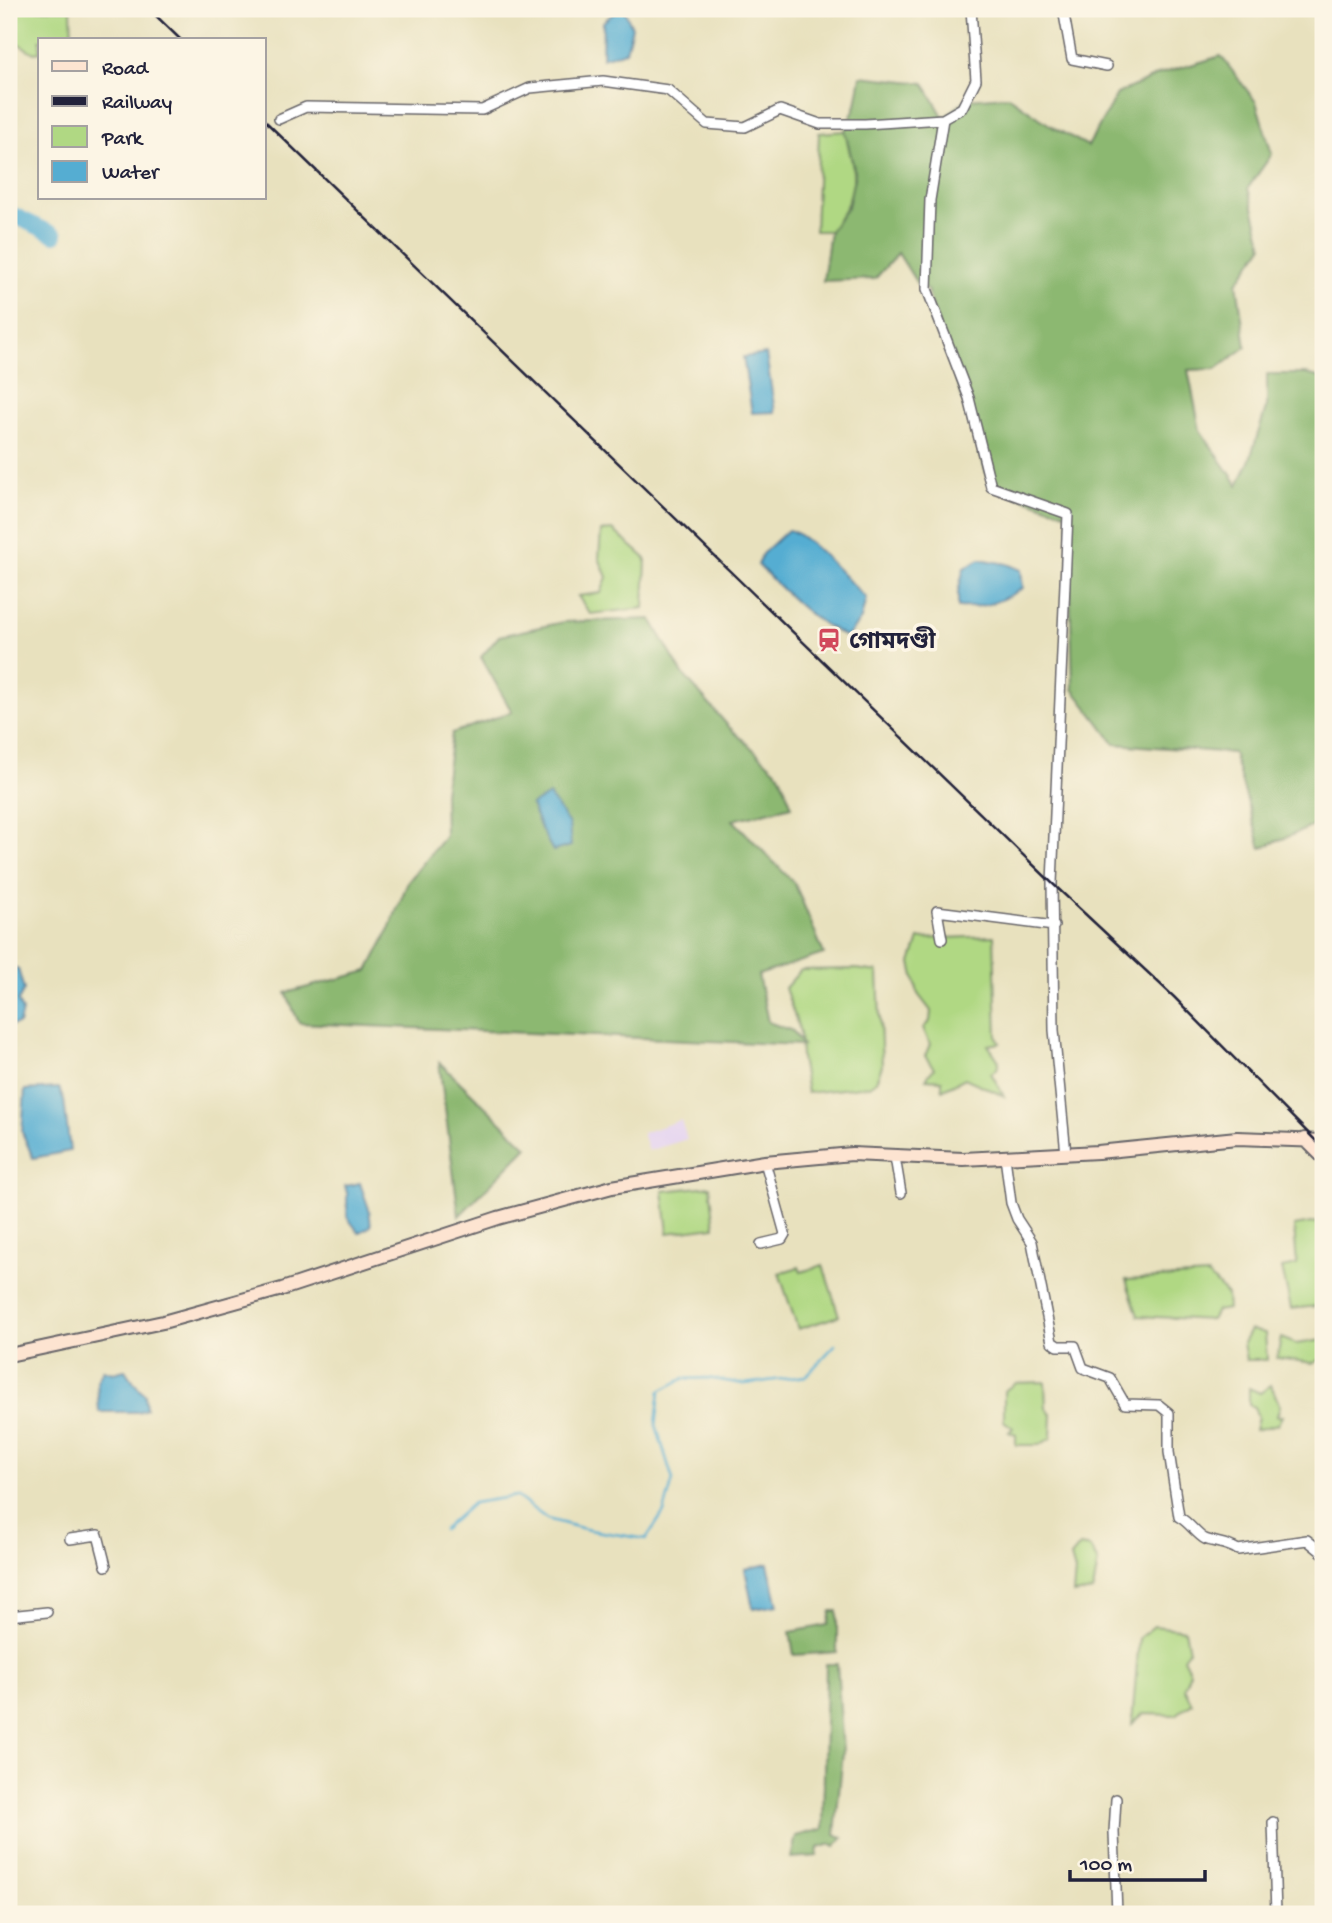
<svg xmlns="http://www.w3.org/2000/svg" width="1332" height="1923" font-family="'Gochi Hand','Noto Sans Bengali',sans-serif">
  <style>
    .built { fill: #e4d3f1 }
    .green { fill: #b0d883; stroke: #697d5f; stroke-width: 2 }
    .forest { fill: #8cb871; stroke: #576d56; stroke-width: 2 }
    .water { fill: #55add2; stroke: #3c6886; stroke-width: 2 }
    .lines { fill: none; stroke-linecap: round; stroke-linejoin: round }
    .stream { stroke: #55add2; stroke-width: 2.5 }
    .river { stroke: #55add2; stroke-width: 16 }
    .street-casing { stroke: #676569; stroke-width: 12 }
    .secondary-casing { stroke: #676569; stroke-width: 16 }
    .street { stroke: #fff; stroke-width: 9 }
    .secondary { stroke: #fde4d1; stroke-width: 12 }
    .rail { stroke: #22223b; stroke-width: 2.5 }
    .labels { text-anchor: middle; stroke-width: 7; stroke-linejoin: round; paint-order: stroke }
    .poi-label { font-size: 24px; font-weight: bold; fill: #22223b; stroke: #fcf5e5; text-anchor: start }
  </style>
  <rect width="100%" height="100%" fill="#fcf5e5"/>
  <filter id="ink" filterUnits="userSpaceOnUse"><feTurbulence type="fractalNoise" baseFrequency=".0143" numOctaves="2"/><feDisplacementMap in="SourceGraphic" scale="14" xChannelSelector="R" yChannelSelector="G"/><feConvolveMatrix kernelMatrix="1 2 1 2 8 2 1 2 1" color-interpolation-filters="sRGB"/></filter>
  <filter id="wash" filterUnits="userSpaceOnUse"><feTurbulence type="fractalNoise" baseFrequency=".00686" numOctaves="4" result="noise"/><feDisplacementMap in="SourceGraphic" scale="28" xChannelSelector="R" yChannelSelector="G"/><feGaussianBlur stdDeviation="1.57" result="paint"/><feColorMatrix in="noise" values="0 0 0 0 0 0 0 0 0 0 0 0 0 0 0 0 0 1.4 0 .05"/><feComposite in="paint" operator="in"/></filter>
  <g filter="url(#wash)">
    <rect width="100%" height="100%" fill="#e8e1be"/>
    <path class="built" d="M681,1120L687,1139L648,1151L642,1133Z"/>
    <path class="green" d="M9,9H71L72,40H40V52L34,53L9,38Z
      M845,131C856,178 860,190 830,231H815L819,133Z
      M613,530L646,559L644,608L590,614L578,596L601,593L607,577L599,558L601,531Z
      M994,936L997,1037L1000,1043L988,1045L999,1061L997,1069L991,1073L1004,1096L965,1078L942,1090V1080L926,1079L934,1068L925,1056L930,1044L923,1028L930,1021L931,1011L918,994L911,963L919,939Z
      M856,969L878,972L882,1066L876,1081L869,1086L807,1093L801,1058L800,1032L785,988L801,970Z
      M710,1186L715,1227L668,1233L663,1191Z
      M1318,1222L1321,1243H1323V1312L1317,1306L1291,1309L1282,1268L1297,1265L1294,1226Z
      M823,1265L839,1316L798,1329L779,1273L799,1267L801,1272Z
      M1208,1275L1227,1295L1228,1309L1216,1311L1211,1320L1138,1316L1126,1280Z
      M1250,1330L1265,1333L1267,1360H1246L1243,1343Z
      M1281,1338L1296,1344L1323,1340V1359L1313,1363L1277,1358Z
      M1045,1382L1046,1408L1052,1415L1051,1438L1039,1445H1016V1435L1009,1432L1013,1428L1004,1421V1391L1016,1383Z
      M1271,1385L1280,1406L1277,1416H1282L1278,1424L1255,1430L1258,1417L1254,1407L1249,1405V1388L1260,1393Z
      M1080,1546L1090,1548L1098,1562L1093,1591L1073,1594L1075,1571L1071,1557Z
      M1154,1626L1185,1630L1189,1650L1183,1658L1190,1672L1184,1688L1192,1703L1176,1715L1143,1714L1132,1724L1139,1638Z"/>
    <path class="forest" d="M1221,56L1256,102L1272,154L1248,188L1263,246L1237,283L1246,347L1216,369L1188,370L1200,430L1238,485L1249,462L1267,405V374H1306L1323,378V822L1261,848L1233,753L1115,744L1073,689L1068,514L991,487L927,290L918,285L898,253L875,279L823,281L830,231L848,206L855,173L845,131L856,105L861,76L924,83L944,118L967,99L1008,96L1054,128L1088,146L1117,94L1160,74Z
      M651,619L682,673L729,727L779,773L792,806L733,820L795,884L824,954L758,975L768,1022L793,1031L802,1045L299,1023L286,993L368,971L387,934L408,882L445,836L444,793L452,733L512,712L481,657L499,636L563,622Z
      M439,1062L527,1147L459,1216Z
      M831,1611H837V1652L794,1655L790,1632L828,1625Z
      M826,1664H837L843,1752L835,1834L843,1838L835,1846L831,1844L818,1848L817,1856L791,1858L796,1836L823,1829Z"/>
    <path class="water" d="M619,9H624L632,27L626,51L602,58L603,22Z
      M766,354L775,412L752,413L743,357Z
      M788,530C807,533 849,582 866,598L861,619L847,637C810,620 786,593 758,565L762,554Z
      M980,559L1007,564L1021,570L1023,588C1002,601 983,609 958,607V592L964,568Z
      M549,795L569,824L571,846L553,851L542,831L531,805Z
      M9,965L18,969L24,990L18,1001L22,1011L19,1024L9,1026Z
      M59,1088L64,1100L70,1151L33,1158L22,1132L25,1090Z
      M360,1183L369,1209L371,1226L359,1233L347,1217V1193L345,1186Z
      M103,1370L113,1373L125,1370L131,1379L145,1395L146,1409L138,1412H99L97,1381Z
      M768,1564L778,1605L753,1609L745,1569Z"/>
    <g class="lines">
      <path class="stream" d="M443,1530L473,1503L516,1496L547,1519L589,1530L646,1539L664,1512L673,1480L656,1425L660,1391L683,1379L707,1378L744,1384L806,1376L835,1345"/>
      <path class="river" d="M9,213L55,235"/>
    </g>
  </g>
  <g filter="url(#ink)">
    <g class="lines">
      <g class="street-casing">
        <path id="street" d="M971,9L976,80L962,108L943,119L930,200L927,289L969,398L991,487L1068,514L1052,883L1054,1030L1066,1154
          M1063,9L1072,59L1107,66
          M279,119L306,107L482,110L530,88L603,81L668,90L707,124L745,127L780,110L820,124H865L943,119
          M942,939L937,911L1054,926
          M895,1157L901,1193
          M1005,1157L1011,1203L1017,1219L1032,1242L1052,1342L1058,1346H1075L1083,1368L1110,1378L1125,1404L1159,1405L1169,1413V1452L1179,1517C1189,1522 1197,1535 1205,1539C1216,1543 1228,1543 1238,1550L1307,1540L1323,1553
          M761,1244L782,1239L785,1234L765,1162
          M70,1539L98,1535L106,1566
          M9,1616L47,1612
          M1116,1799L1114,1832L1117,1914
          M1273,1822L1276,1914"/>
      </g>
      <g class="secondary-casing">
        <path id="secondary" d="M1305,1139L1323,1157
          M9,1355L163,1322L282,1289L498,1218L612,1187L765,1162L852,1154L963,1159L1098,1152L1237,1138L1323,1141"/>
      </g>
      <use href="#street" class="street"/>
      <use href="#secondary" class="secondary"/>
      <path class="rail" d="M149,9L181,40
        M264,120L1052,883L1174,997L1323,1148"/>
    </g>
  </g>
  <defs>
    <g id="station-bare" transform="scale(1.89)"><path d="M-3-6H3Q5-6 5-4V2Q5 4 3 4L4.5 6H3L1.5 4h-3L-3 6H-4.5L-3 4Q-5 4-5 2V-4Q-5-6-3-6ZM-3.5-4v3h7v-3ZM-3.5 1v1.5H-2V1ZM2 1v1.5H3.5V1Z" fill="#d1495b" stroke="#fcf5e5" stroke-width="2.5" paint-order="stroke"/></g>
  </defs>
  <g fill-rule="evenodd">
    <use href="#station-bare" x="829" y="640"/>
  </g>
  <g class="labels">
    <g class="poi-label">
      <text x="849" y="648">গোমদণ্ডী</text>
    </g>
  </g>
  <rect width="1332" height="1923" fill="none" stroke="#fcf5e5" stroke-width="35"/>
  <rect x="38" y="38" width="228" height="161" fill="#fcf5e5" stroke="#a5a1a1" stroke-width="2"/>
  <rect x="52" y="61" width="35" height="10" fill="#fde4d1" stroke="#a5a1a1" stroke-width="2"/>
  <text x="102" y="74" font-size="21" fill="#22223b">Road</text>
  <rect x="52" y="96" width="35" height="10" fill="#22223b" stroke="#a5a1a1" stroke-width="2"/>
  <text x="102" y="108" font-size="21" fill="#22223b">Railway</text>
  <rect x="52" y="126" width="35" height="21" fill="#b0d883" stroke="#a5a1a1" stroke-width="2"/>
  <text x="102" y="144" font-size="21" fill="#22223b">Park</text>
  <rect x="52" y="161" width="35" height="21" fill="#55add2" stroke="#a5a1a1" stroke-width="2"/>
  <text x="102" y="178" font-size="21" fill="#22223b">Water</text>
  <path d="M1070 1870v10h135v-10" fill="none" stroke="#22223b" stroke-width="3.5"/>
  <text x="1080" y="1870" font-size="21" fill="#22223b" stroke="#fcf5e5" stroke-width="5" paint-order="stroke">100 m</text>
</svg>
